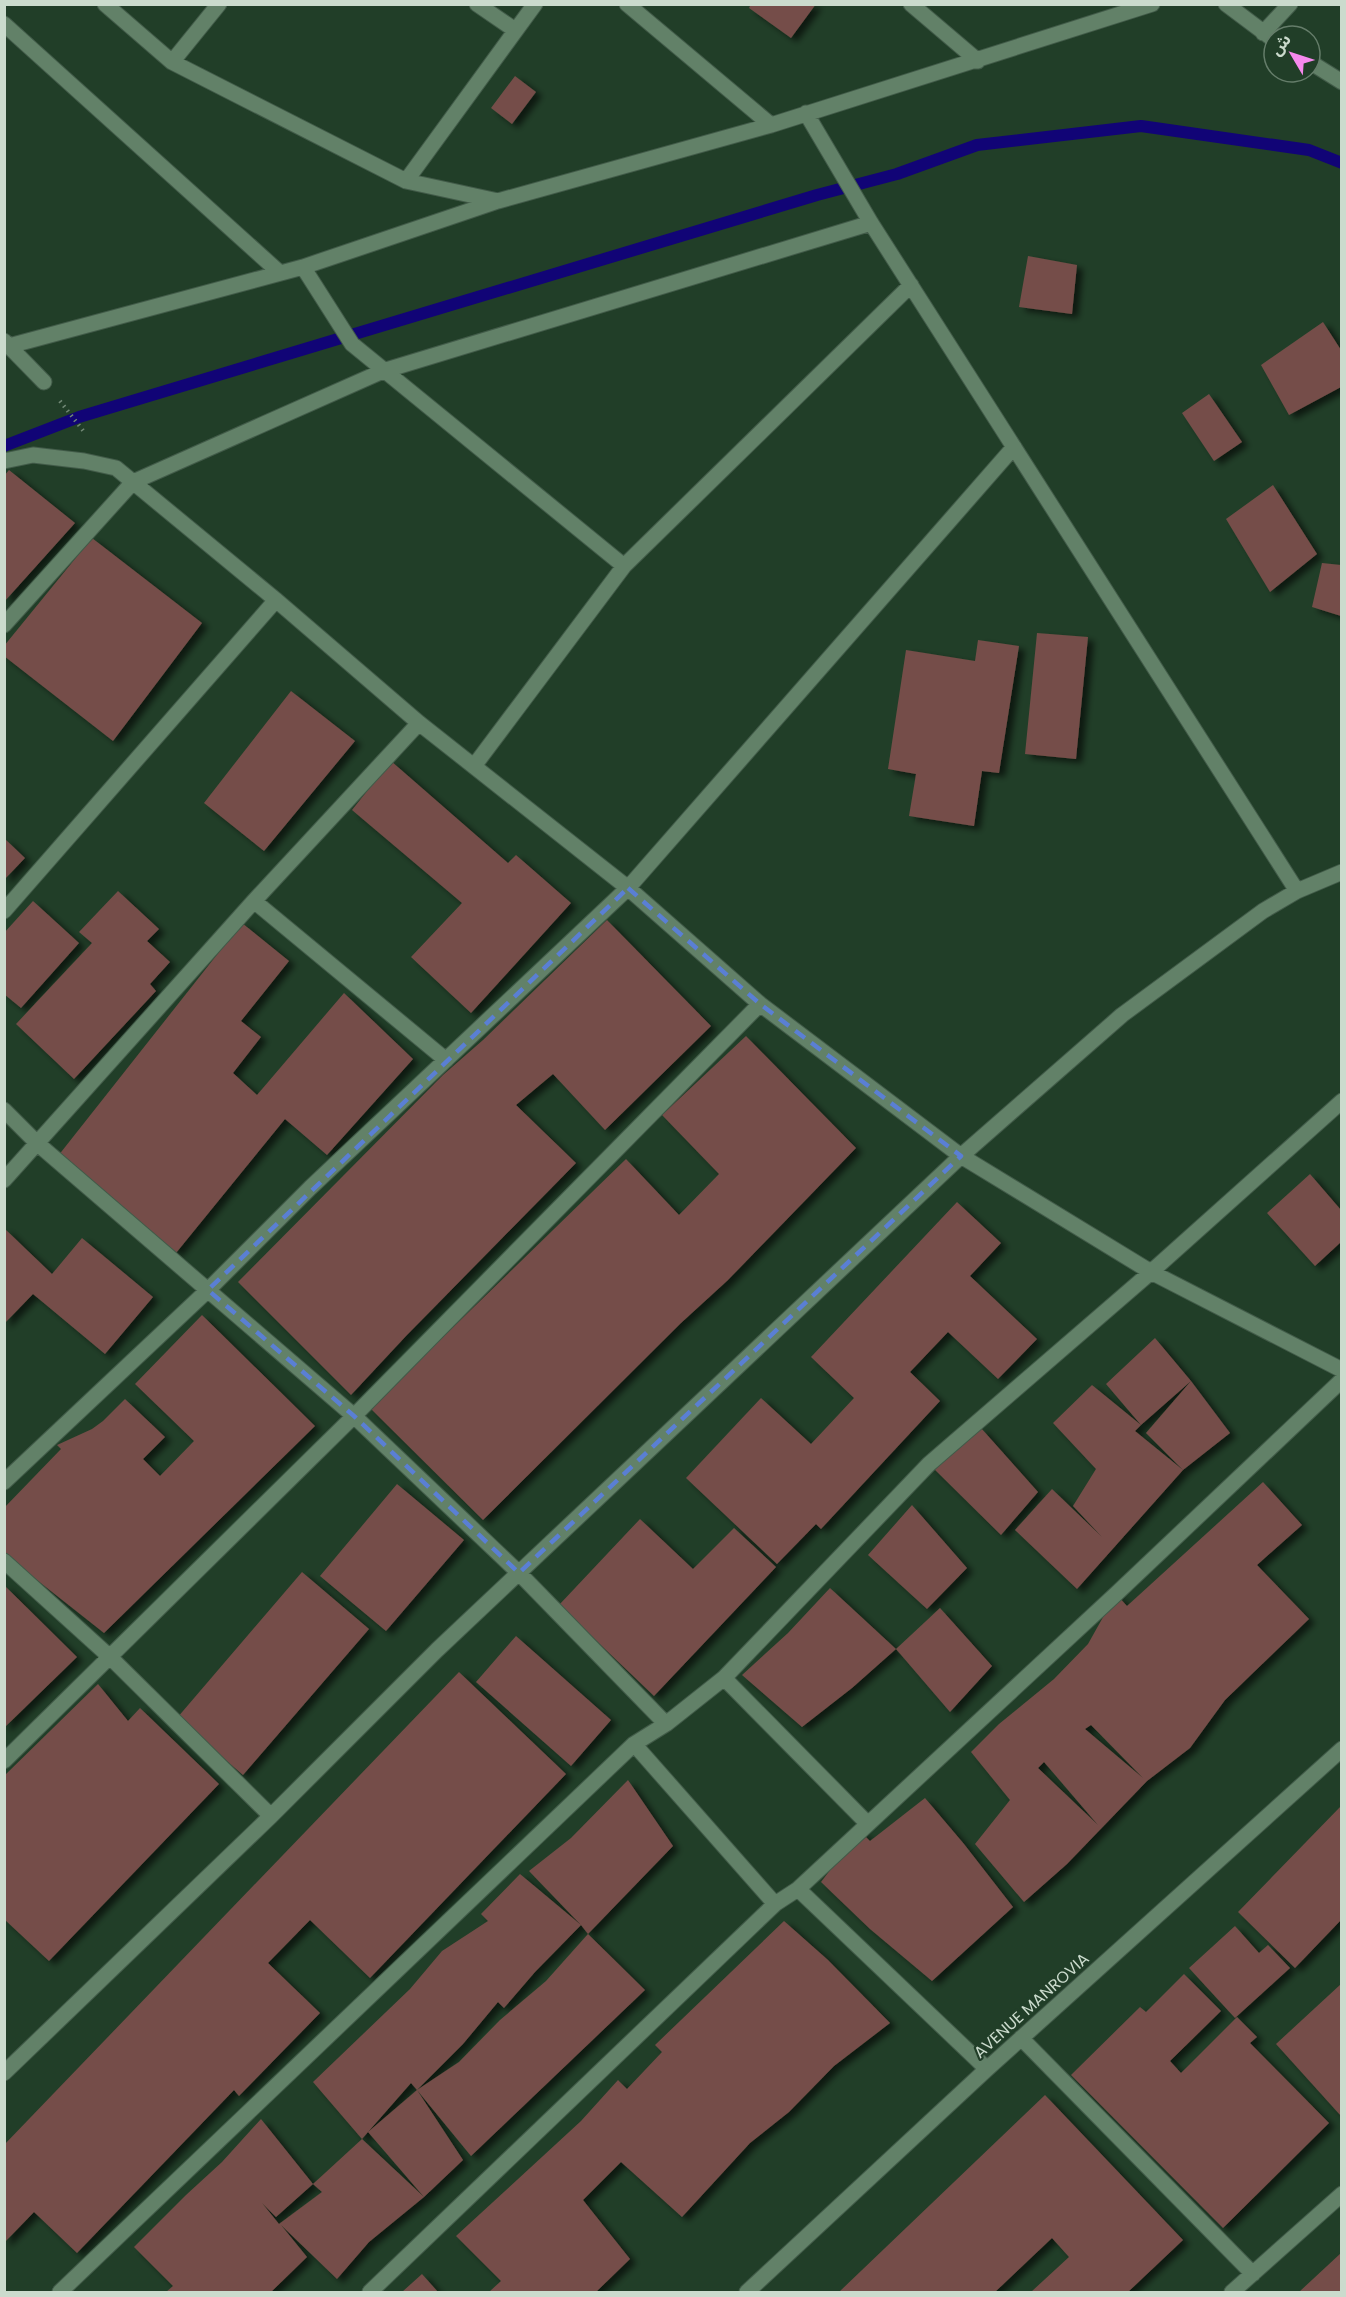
<svg xmlns="http://www.w3.org/2000/svg" width="1346" height="2297" font-family="Poppins,'Noto Sans Arabic',sans-serif">
  <style>
    .lines { fill: none; stroke-linecap: round; stroke-linejoin: round }
    .stream { stroke: #110476; stroke-width: 12 }
    .building { fill: #744e48; fill-rule: evenodd; filter: url(#shadow) }
    .minor-casing { stroke: #425b49; stroke-width: 17 }
    .path { stroke: #718875; stroke-width: 4; stroke-dasharray: 1.5 4.5; stroke-linecap: butt }
    .minor { stroke: #628168; stroke-width: 15 }
    .marked { fill: none; stroke: #5a7fd4; stroke-width: 4.5; stroke-dasharray: 12 8; stroke-linejoin: round }
    .labels { text-anchor: middle; stroke-width: 4.5; stroke-linejoin: round; paint-order: stroke }
    .street-label { font-size: 16px; fill: #cbdbcd; stroke: #213e28 }
  </style>
  <defs>
    <filter id="shadow"><feDropShadow dx="6" dy="4" stdDeviation="3" flood-color="#0009"/></filter>
  </defs>
  <rect width="100%" height="100%" fill="#213e28"/>
  <g class="lines">
    <path class="stream" d="M4,446L79,417L817,195L897,174L977,145L1141,126L1309,150L1342,163"/>
  </g>
  <path class="building" d="M751,4H816L791,38L749,8Z
    M515,76L536,92L512,124L491,108Z
    M1028,256L1077,265L1072,314L1019,307Z
    M1323,322L1341,350V387L1289,415L1261,365Z
    M1209,394L1242,442L1214,461L1182,413Z
    M9,470L75,523L4,602V476Z
    M1273,485L1317,554L1270,592L1226,519Z
    M92,538L202,623L113,741L4,656V646Z
    M1322,563L1341,565V616L1312,607Z
    M1037,633L1088,637L1076,759L1025,754Z
    M978,640L1019,646L999,773L982,771L974,826L909,816L916,774L888,769L906,650L975,661Z
    M291,691L355,741L264,851L204,803Z
    M391,761L508,863L516,855L571,903L471,1013L411,957L462,903L352,810Z
    M4,838L25,858L4,880Z
    M118,891L159,929L147,941L170,962L150,984L156,991L74,1079L16,1024L92,943L79,932Z
    M33,901L79,943L21,1008L4,994V933Z
    M607,920L711,1026L605,1130L553,1074L516,1105L576,1163L406,1336L351,1395L238,1282L443,1075L483,1040Z
    M242,923L289,961L241,1021L261,1037L233,1073L257,1095L344,993L413,1059L327,1155L285,1119L176,1253L58,1156Z
    M746,1036L856,1148L728,1280L681,1323L483,1520L370,1408L626,1159L679,1215L719,1174L662,1115Z
    M1310,1174L1341,1210V1242L1315,1266L1267,1213Z
    M957,1202L1001,1243L970,1276L1037,1339L998,1379L948,1332L910,1372L940,1401L821,1529L816,1524L777,1564L686,1478L761,1398L811,1444L854,1398L811,1357Z
    M4,1228L52,1274L82,1238L153,1297L105,1354L33,1294L4,1324Z
    M202,1315L315,1426L104,1633L4,1554V1508L61,1449L57,1445L92,1429L103,1421L125,1399L165,1437L143,1459L160,1476L194,1441L135,1384Z
    M1155,1338L1191,1381L1141,1425L1106,1384Z
    M1191,1381L1230,1433L1183,1470L1077,1589L1015,1530L1052,1489L1102,1537L1073,1506L1096,1469L1053,1423L1092,1385L1141,1425L1135,1431L1183,1470L1146,1433Z
    M981,1428L1038,1492L1001,1535L929,1464Z
    M1263,1482L1302,1525L1257,1565L1309,1619L1225,1700L1190,1748L1147,1781L1067,1864L1024,1902L975,1844L1010,1800L971,1752L999,1724L1054,1679L1088,1644L1116,1594L1127,1606ZM1091,1725L1143,1778L1085,1729ZM1044,1762L1098,1825L1038,1768Z
    M397,1484L464,1540L386,1631L320,1576Z
    M912,1505L967,1568L927,1609L868,1555Z
    M640,1519L693,1569L734,1528L776,1567L654,1696L559,1605Z
    M302,1572L369,1629L243,1775L177,1718Z
    M4,1585L77,1657L4,1728Z
    M830,1588L896,1649L852,1688L802,1727L742,1675L788,1633Z
    M940,1608L992,1666L950,1712L896,1649Z
    M516,1636L611,1720L571,1766L476,1682Z
    M459,1672L566,1774L370,1978L310,1920L268,1963L320,2013L239,2096L234,2090L77,2253L34,2212L4,2243V2145Z
    M98,1684L128,1721L140,1708L219,1784L49,1961L4,1919V1776Z
    M628,1780L673,1846L588,1934L581,1925L535,1972L504,2008L498,2002L463,2044L417,2090L459,2062L500,2020L546,1981L588,1934L645,1990L471,2156L417,2090L463,2160L424,2197L369,2242L337,2279L281,2225L307,2257L271,2292H166L173,2286L134,2247L186,2195L222,2162L261,2119L313,2184L276,2217L262,2203L279,2224L322,2192L313,2184L362,2139L424,2197L368,2132L362,2139L313,2082L410,1989L442,1951L488,1921L481,1914L520,1874L581,1925L529,1871L571,1838ZM411,2083L417,2090L368,2132Z
    M925,1798L964,1844L1013,1907L932,1981L870,1929L821,1882L860,1831L870,1841Z
    M1341,1806V1920L1295,1968L1238,1912Z
    M784,1921L828,1960L890,2023L834,2066L789,2112L750,2143L682,2217L621,2162L583,2200L630,2259L596,2292H489L501,2281L456,2236L581,2121L618,2080L627,2089L662,2052L655,2045Z
    M1235,1926L1259,1953L1268,1945L1290,1968L1235,2018L1189,1968Z
    M1184,1974L1221,2011L1170,2061L1181,2073L1237,2017L1257,2037L1250,2043L1329,2123L1223,2228L1071,2075L1140,2007L1146,2012Z
    M1341,1984V2116L1276,2044Z
    M1045,2095L1183,2240L1128,2292H1031L1069,2257L1052,2238L995,2292H839Z
    M1341,2253V2292H1299Z
    M422,2274L438,2292H402Z"/>
  <g class="lines">
    <g class="minor-casing">
      <path id="minor" d="M105,4L172,62L406,181L498,201
        M477,4L515,30
        M627,4L771,125
        M911,4L978,61
        M1226,4L1274,40
        M4,24L280,273
        M1263,33L1290,4
        M172,62L219,4
        M1310,62L1342,82
        M806,113L871,223L1297,891
        M406,181L535,4
        M303,267L352,344L624,566
        M4,341L44,382
        M9,346L303,267L498,201L771,125L1152,4
        M4,461L33,455L84,461L116,468L276,600L419,723L628,888L760,1004L961,1156L1151,1272L1342,1370
        M4,625L133,482L383,371L871,223
        M474,766L624,566L911,285
        M254,901L446,1060
        M4,911L276,600
        M4,1110L38,1144L354,1416L519,1573L666,1724
        M4,1180L254,901L419,723
        M4,1482L208,1290L310,1188L628,888L1014,447
        M4,1561L110,1657L271,1816
        M724,1678L867,1823
        M634,1744L775,1904
        M4,1761L354,1416L760,1004
        M798,1889L987,2069
        M1021,2038L1253,2274
        M4,2073L271,1816L437,1650L961,1156L1122,1015L1263,911L1297,891L1342,872
        M60,2292L634,1744L666,1724L724,1678L929,1464L1151,1272L1342,1101
        M370,2292L775,1904L798,1889L1116,1594L1342,1380
        M747,2292L987,2069L1342,1749
        M1232,2292L1342,2194"/>
    </g>
    <path class="path" d="M60,401L85,433"/>
    <use href="#minor" class="minor"/>
  </g>
  <path class="marked" d="M628,888L760,1004L961,1156L519,1573L354,1416L208,1290Z"/>
  <g class="labels">
    <g class="street-label">
      <text transform="translate(1031 2005) rotate(-42)" y="6">AVENUE MANROVIA</text>
    </g>
  </g>
  <rect width="1346" height="2297" fill="none" stroke="#cbdbcd" stroke-width="12"/>
  <g transform="translate(1292 54) rotate(309)"><circle r="28" fill="#213e28" stroke="#657d6a" stroke-width="1.5"/>
  <path d="M0-4.5L10 22L0 15L-10 22Z" fill="#f689ed"/>
  <text y="-9" font-size="16" font-weight="bold" text-anchor="middle" fill="#cbdbcd">ش</text>
  </g>
</svg>
